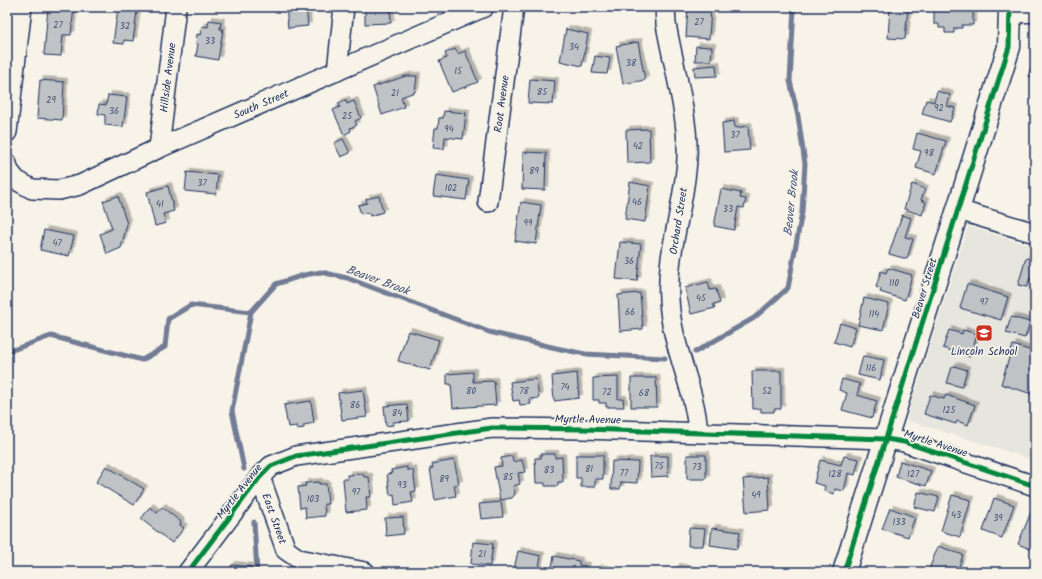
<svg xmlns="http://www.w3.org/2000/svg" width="1042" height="579" font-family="Kalam,sans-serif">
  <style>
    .built { fill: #e6e5de }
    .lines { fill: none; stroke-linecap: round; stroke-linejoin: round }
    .stream { stroke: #727c95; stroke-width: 5 }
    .building { fill: #c0c3c5; stroke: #1b2f5e; filter: url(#shadow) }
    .minor-casing { stroke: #1b2f5e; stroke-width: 22 }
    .tertiary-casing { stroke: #1b2f5e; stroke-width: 25 }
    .minor { stroke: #f7f3e8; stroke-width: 19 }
    .tertiary { stroke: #f7f3e8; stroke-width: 22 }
    .cycleway-casing { stroke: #f7f3e8; stroke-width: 8 }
    .cycleway { stroke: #00873e; stroke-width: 5 }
    .labels { text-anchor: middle; stroke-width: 3.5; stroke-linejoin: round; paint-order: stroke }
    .number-label { font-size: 9px; fill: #445478 }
    .street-label { font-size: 11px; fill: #1b2f5e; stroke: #f7f3e8 }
    .poi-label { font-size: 11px; fill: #1b2f5e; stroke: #f7f3e8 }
    .water-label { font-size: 12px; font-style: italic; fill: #465679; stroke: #f7f3e8 }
  </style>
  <defs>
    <filter id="shadow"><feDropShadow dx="3.5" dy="-3.5" stdDeviation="0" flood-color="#0004"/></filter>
  </defs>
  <rect width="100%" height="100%" fill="#f7f3e8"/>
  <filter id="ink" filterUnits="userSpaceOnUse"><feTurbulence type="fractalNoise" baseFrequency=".025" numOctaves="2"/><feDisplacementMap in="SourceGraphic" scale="8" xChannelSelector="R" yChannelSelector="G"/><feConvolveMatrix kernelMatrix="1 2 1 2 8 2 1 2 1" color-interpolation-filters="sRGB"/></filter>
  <g filter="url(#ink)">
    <path class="built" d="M968,226L1035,247V460L906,420Z"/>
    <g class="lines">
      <path class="stream" d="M7,352L51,336L142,360L165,347L168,319L191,305L251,312
        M695,352L754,318L788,288L802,212L805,164L798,116L790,81L794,7
        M244,469L232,411L251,312L276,284L304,275L321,272L347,278L489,332L556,348L585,354L665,358
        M254,522L257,572"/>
    </g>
    <path class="building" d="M48,7H74L71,35H63L61,56L44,55Z
      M286,7H306L308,26L288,28Z
      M365,7H390L391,23L365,24Z
      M688,7H711L709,39L686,37Z
      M890,7H908L905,39L888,38Z
      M940,7H973V25H962V28H954V33H945V28H939V24H934V9H940Z
      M118,8L137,11L133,41L124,40V44L113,43Z
      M209,20L221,22L220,29H223L218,60L196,56L198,44H196L197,34L200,35L202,26L208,27Z
      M566,29L588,34L582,66L560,61Z
      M638,42L645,80L623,84L616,46Z
      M696,46L712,47L711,61H695Z
      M455,49L458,54L465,51L478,82L452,92L439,61L447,58L445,53Z
      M1035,55V78L1028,76Z
      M595,56L610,58L607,74L592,73Z
      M716,65L717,76L695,77L694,67Z
      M406,76H417L415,92L401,97L404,107L382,115L373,87Z
      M530,79L555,81L553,104L528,103Z
      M40,80L64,82L62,120L37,118Z
      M937,91L950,95L947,106L955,108L950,122L922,114L926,100L934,102Z
      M108,95L127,97L123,127L105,125V115L98,114L99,104L106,105Z
      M346,100L347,104L354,101L361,118L355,121L357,125L350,128L351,131L344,135L333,110L340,107L338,103Z
      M444,111L466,113L463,139L445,137L444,149L433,148L435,128H438L439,118H443Z
      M734,121L735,128L748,126L750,150L724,152L722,123Z
      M649,129L650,162L627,163L626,130Z
      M917,133L946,141L936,174L916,168L921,151L913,149Z
      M343,139L350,153L341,157L334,143Z
      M523,152L546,153L545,190L522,189Z
      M187,172L218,175L216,194L185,191Z
      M436,175L469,180L466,200L433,196Z
      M630,182L650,186L645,222L625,219Z
      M912,184L925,189L921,200L926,202L922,215L904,209Z
      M168,186L174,211L163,214L166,223L155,226L147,192Z
      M721,189L741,193L740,198L746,199L744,208L738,207L734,230L714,226Z
      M118,196L127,224L121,248L107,254L100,234L112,229L103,201Z
      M379,196L383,212L370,216L369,212L361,214L358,205L367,203L366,199Z
      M521,202L541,205L536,244L515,241Z
      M902,215L911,218L905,237L913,239L907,259L889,254Z
      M44,230L74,236L69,256L40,250Z
      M620,242L641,244L637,281L616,279Z
      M1026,258L1035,260V280L1030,278L1027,287L1018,285Z
      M888,268L912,275L905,300L880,292L881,289L876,287L881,271L886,273Z
      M708,282L710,290L716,289L720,303L713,304L715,308L691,314L685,288Z
      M967,284L1008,297L1001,320L960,308Z
      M640,293L643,329L620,331L618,295Z
      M864,298L889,304L883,330L858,325Z
      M1011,317L1030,322L1025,338L1006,333Z
      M840,323L856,328L850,347L834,342Z
      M949,330L962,334L963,330L977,334L970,357L943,348Z
      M408,331L439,340L430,370L398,361Z
      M1013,345L1035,352V395L1001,384Z
      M863,356L884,360L880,380L858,375Z
      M954,366L967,370L962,387L947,383L952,367Z
      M752,371H781V409H774V412H761V408L753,409Z
      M473,372V382L494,381L496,405L453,408L451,384H447V374Z
      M577,373L579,398L554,401L552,376Z
      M618,377V399H623L624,407H606V403H599V400H593V378Z
      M631,378H656L657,407H631Z
      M536,379L539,398L530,399L531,404L520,405L519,400L513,401L510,382Z
      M842,379L860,384L857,395L877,401L872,418L842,410L847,393L839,390Z
      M363,390L367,417L342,420L338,393Z
      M930,395L944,399L946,395L975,405L968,425L957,421L956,424L924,414Z
      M311,401L314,423L304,425V428L297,429V426L288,427L284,405Z
      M407,404L409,421L393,422V425L386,426L384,406Z
      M541,454H555V458L562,457L563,482H558V486H545V483H536L535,458H541Z
      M576,455H603V479H595V487H581V478H576Z
      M687,455H706V479H687Z
      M512,456L513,462L522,460L525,472L518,473L520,484L513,486L515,494L512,498L500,500L494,467L502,466L501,458Z
      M650,456H668V476L651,477Z
      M844,456L859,459L855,475L848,473L844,491L835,489L834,494L824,491L825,486L814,483L820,460L841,465Z
      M454,460L459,484L454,485L456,496L435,500L430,468H433L432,464Z
      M612,461L638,462L637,483L621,482L620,489H611Z
      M900,461L931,471L926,486L896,477Z
      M106,466L144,489L134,505L96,482Z
      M407,467V470H413L416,491L411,492L413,502L395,505L394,494L390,495L387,474L392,473L391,470Z
      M363,474L364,477H369L371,497H366L367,510L346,512L343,479H348L347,475Z
      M768,477L770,510L746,512L743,479Z
      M319,482V484H326L328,504H324L325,516L306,518L305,507L300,508L298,487L306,486L305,483Z
      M918,492L939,497L935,512L914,507Z
      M952,495L971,500L960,537L941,531Z
      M994,498L1014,505L1002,538L983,531Z
      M501,502L503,517L481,519L479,504Z
      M150,507L157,513L162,507L181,522L180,525L184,528L172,543L141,519Z
      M890,508L915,517L908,537L882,529Z
      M1031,512L1035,513V551L1018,544Z
      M403,517L404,534L386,536L385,518Z
      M689,528L705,529L703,546H688Z
      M712,528L740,532L737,549L710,545Z
      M473,542L493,544L490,566L471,564Z
      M938,546L963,555L957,572H928Z
      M518,551L541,556L538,572L514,569Z
      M554,556L579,561V565L586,566L585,572H551Z
      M232,565L251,567V572H226Z
      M676,567L691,570V572H675Z
      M598,568L616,572H598Z"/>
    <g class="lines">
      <g class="minor-casing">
        <g id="minor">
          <path d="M665,7L666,24C673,64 689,118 687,158C685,206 666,252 669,299C671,346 695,387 698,432"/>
          <path d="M337,71L344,7"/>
          <path d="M7,132L22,7"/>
          <path id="s1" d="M159,148L176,7"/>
          <path id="s2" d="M7,164L9,171L16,180L32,189L59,190L80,185L159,148L484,7"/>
          <path id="s3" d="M488,202L514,7"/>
          <path d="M958,210L1035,233"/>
          <path id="s4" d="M260,477L286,550L299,559L365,572"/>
          <path d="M188,572L260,477L271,466L296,456L492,428L584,429L886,439L904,442L1035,486"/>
        </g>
      </g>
      <g class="tertiary-casing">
        <path id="tertiary" d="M1010,11H1035
          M844,572L1009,47L1010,7"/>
      </g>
      <use href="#minor" class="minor"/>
      <use href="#tertiary" class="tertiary"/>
      <g class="cycleway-casing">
        <path id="cycleway" d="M188,572L260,477L271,466L296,456L492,428L584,429L886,439L904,442L1035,486
          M844,572L1009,47L1010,7"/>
      </g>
      <use href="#cycleway" class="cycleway"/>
    </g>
  </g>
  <defs>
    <g id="school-square" transform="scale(0.9)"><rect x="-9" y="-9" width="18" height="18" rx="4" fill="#c8321e" stroke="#f7f3e8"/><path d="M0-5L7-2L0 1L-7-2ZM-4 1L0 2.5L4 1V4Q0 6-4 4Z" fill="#fff"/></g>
  </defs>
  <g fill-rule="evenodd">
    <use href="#school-square" x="984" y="333"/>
  </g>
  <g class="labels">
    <g class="number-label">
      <text x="699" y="25">27</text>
      <text x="58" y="28">27</text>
      <text x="125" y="29">32</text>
      <text x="210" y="44">33</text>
      <text x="574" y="50">34</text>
      <text x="631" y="66">38</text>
      <text x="458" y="74">15</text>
      <text x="542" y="95">85</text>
      <text x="395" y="96">21</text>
      <text x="51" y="103">29</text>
      <text x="939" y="111">92</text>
      <text x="114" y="114">36</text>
      <text x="347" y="119">25</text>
      <text x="449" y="132">94</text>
      <text x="735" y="138">37</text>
      <text x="638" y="149">42</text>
      <text x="929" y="156">98</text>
      <text x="534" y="174">89</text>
      <text x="202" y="186">37</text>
      <text x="451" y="191">102</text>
      <text x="637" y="205">46</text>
      <text x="160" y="207">41</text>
      <text x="728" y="212">33</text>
      <text x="528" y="226">99</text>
      <text x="57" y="246">47</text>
      <text x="629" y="264">36</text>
      <text x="894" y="286">110</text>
      <text x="701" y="301">45</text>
      <text x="984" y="305">97</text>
      <text x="630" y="315">66</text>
      <text x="874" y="317">114</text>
      <text x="871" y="371">116</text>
      <text x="565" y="390">74</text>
      <text x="471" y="394">80</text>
      <text x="524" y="394">78</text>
      <text x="767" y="394">52</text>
      <text x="607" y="395">72</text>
      <text x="644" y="396">68</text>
      <text x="355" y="408">86</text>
      <text x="949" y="413">125</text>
      <text x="397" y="416">84</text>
      <text x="659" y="469">75</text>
      <text x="697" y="470">73</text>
      <text x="589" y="472">81</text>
      <text x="549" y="473">83</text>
      <text x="624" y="476">77</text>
      <text x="835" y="477">128</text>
      <text x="913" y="477">127</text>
      <text x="508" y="480">85</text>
      <text x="444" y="482">89</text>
      <text x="402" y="488">93</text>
      <text x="356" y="495">97</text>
      <text x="756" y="498">49</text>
      <text x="313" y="502">103</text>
      <text x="956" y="518">43</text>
      <text x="998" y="521">39</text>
      <text x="899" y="525">133</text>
      <text x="482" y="557">21</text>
    </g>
    <g class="street-label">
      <text dy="4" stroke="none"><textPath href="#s1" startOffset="71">Hillside Avenue</textPath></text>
      <text dy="4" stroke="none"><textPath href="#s2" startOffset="284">South Street</textPath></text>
      <text dy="4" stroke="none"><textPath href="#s3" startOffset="99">Root Avenue</textPath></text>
      <text transform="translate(678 221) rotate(-81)" y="4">Orchard Street</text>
      <text transform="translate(924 288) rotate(-73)" y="4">Beaver Street</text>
      <text transform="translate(588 419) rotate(1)" y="4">Myrtle Avenue</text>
      <text transform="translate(936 443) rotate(18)" y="4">Myrtle Avenue</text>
      <text transform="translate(239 491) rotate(-52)" y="4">Myrtle Avenue</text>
      <text dy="4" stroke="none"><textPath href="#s4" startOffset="44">East Street</textPath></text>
    </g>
    <g class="poi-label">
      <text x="984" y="355">Lincoln School</text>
    </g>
    <g class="water-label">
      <text transform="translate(791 203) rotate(-84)" y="4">Beaver Brook</text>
      <text transform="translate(378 280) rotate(20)" y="4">Beaver Brook</text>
    </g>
  </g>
  <rect width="1042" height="579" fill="none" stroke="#f7f3e8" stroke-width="24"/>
  <rect x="12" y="12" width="1018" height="555" fill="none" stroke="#1b2f5e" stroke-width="1.5" filter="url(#ink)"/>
</svg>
